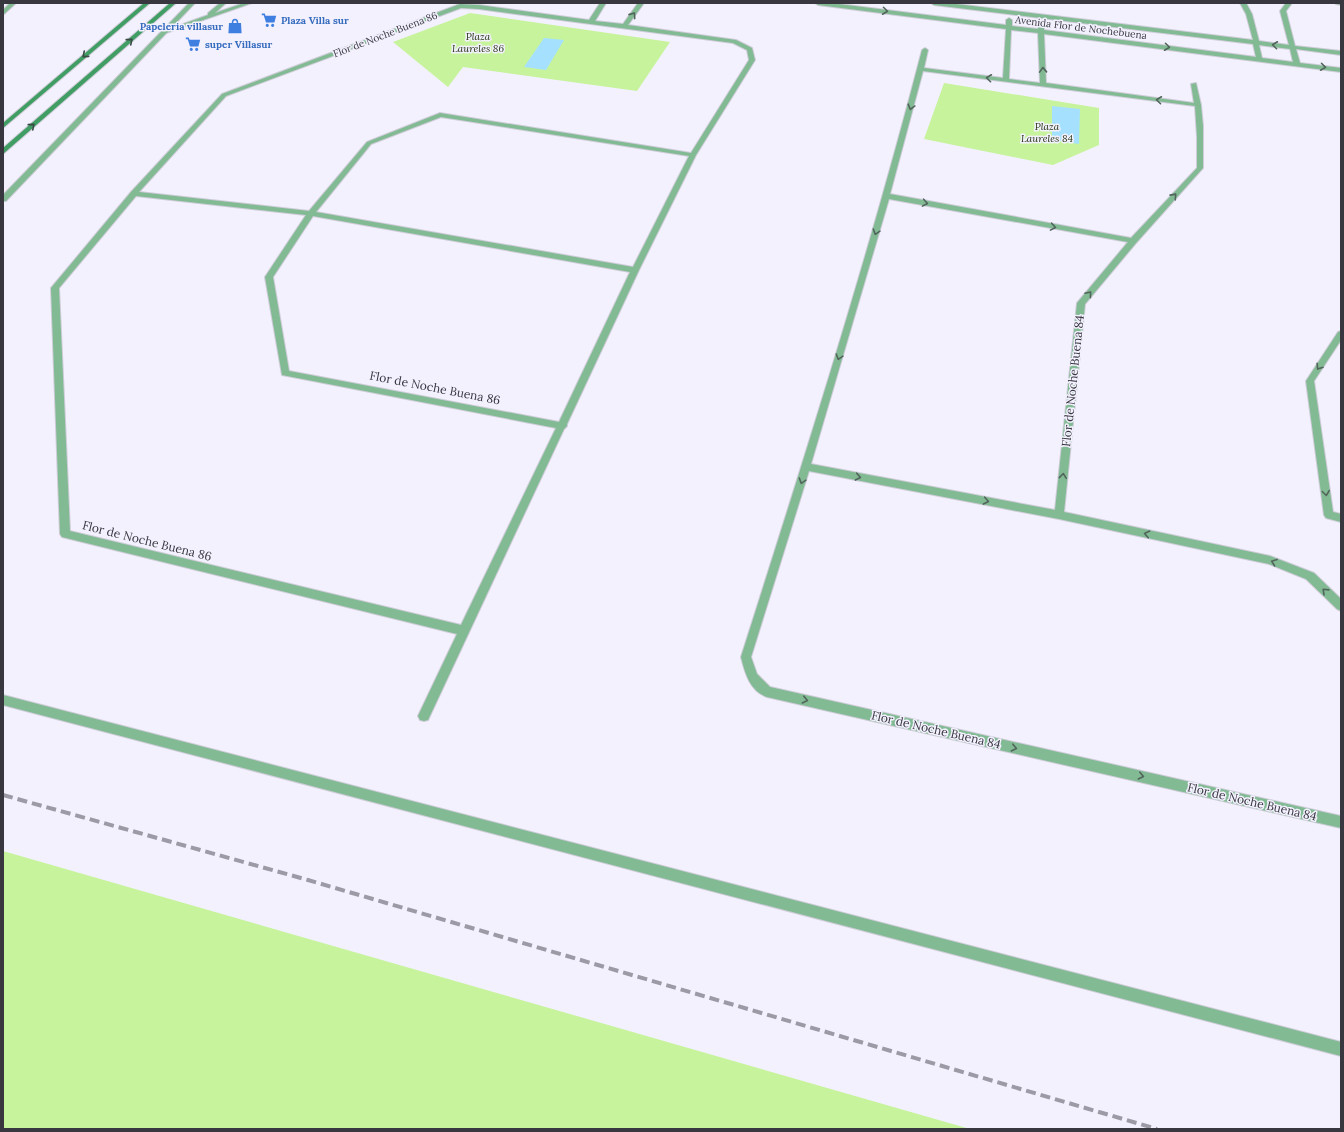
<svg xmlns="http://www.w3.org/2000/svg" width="1344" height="1132" font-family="Lora,serif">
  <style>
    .green { fill: #c7f39c }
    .water { fill: #a5e1ff }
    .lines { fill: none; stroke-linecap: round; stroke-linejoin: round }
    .lane-casing { stroke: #ceccd8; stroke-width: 2 }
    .street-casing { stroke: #ceccd8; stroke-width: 2 }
    .secondary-casing { stroke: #ceccd8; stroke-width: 2 }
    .lane { fill: #81ba93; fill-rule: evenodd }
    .street { fill: #81ba93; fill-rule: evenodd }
    .secondary { fill: #409d63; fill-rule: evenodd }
    .rail { stroke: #9b9aa5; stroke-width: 4; stroke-dasharray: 10 5; stroke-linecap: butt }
    .oneway { stroke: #52655c }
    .oneway2 { stroke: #3a4b46 }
    .labels { text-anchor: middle; stroke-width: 3; stroke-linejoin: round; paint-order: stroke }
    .far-shop-label { font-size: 10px; font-weight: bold; fill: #366cbe; stroke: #f3f1fe; text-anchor: start }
    .far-street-label { font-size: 10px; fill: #38373f; stroke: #f3f1fe }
    .far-park-label { font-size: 10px; font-style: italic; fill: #22320f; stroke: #f3f1fe }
    .street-label { font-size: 12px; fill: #38373f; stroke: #f3f1fe }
  </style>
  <rect width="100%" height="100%" fill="#f3f1fe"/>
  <path class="green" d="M470,13L670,42L637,91L463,67L448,87L393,42Z
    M944,83L1099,108V145L1053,165L924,139Z
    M3,851L970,1129H3Z"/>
  <path class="water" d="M544,38L564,40L546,70L524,67Z
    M1052,106L1080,109L1079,144L1052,140Z"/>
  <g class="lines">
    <g class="lane-casing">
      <path id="lane" d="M220,3H226L215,13L244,3H252L166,33L161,32L208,15V13Z"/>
    </g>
    <g class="street-casing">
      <path id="street" d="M10,3H16L3,15V10Z
        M189,3H195L6,201H3V195Z
        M600,3H606L595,21L623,24L638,3H644L628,25L736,40L752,48L755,60L696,155L639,270L567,424V426L564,429L428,720L424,721L420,720L418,716L457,634L62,537L60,534L51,288L131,192L222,94L460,4L479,5L589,20ZM461,8L479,9L733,43L747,50L749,60L691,153L440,113L367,142L309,211L139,192L226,96ZM441,117L689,156L633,267L316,212L371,144ZM136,196L306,215L265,277L282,375L556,428L461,625L70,531L59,288ZM313,216L630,272L559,422L289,371L273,277Z
        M815,3H831L1006,25V20L1009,18L1012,20V26L1038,29V25L1041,23L1044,25V30L1256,57L1253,44L934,5L931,3H948L1253,40L1246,14L1240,3H1246L1252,14L1259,41L1289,45L1280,11L1286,3H1292L1286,11L1295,46L1341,51V55L1296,49L1300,63L1341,68V72L1044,34L1046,83L1194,103L1191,84L1196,83L1201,105L1203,126V168L1136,243L1085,304L1064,512L1270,556L1314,573L1341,599V611L1337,609L1306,579L1269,564L1059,519L809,471L751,657L757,674L770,687L1341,816V828L767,697C750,691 745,673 741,657C805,456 869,255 922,50L925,48L928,50L924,68L1003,78L1006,29L818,5ZM1011,30L1038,33L1040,83L1009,79ZM1259,45L1290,49L1293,62L1262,58ZM923,71L1195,106L1197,137V168L1131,238L890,194ZM889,199L1128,242L1077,303L1055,510L811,464Z
        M1335,3H1341V5L1336,4Z
        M1341,331V340L1314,381L1333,512L1341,514V522L1326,518L1324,515L1306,381L1338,332Z
        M3,695L1341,1042V1056L3,705Z"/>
    </g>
    <g class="secondary-casing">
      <path id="secondary" d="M144,3H150L3,128V123Z
        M170,3H176L3,154V148Z"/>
    </g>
    <use href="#lane" class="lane"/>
    <use href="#street" class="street"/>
    <use href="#secondary" class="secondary"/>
    <path class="rail" d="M3,795L308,880L1157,1129"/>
  </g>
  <defs><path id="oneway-chevron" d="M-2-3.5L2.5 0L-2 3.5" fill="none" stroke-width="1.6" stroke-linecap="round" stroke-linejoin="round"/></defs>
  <g class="oneway">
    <use href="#oneway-chevron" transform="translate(885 11) rotate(7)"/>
    <use href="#oneway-chevron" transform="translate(633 15) rotate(-55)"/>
    <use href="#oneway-chevron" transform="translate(1275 45) rotate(-173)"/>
    <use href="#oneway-chevron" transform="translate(1167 47) rotate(7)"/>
    <use href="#oneway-chevron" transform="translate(1323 67) rotate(8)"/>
    <use href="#oneway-chevron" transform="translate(1043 70) rotate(-92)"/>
    <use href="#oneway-chevron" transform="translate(989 78) rotate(-173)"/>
    <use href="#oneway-chevron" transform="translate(1159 100) rotate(-173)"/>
    <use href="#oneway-chevron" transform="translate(911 107) rotate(105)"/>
    <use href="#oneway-chevron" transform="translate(1174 196) rotate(-48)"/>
    <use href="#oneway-chevron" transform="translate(925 203) rotate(10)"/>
    <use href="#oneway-chevron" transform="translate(1053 227) rotate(10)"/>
    <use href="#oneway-chevron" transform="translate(876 232) rotate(107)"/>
    <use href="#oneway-chevron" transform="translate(1089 294) rotate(-50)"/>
    <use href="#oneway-chevron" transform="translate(839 357) rotate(107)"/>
    <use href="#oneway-chevron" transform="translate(1319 367) rotate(123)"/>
    <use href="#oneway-chevron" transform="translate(1063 476) rotate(-84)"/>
    <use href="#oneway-chevron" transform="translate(858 477) rotate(11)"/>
    <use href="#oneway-chevron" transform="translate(802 481) rotate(108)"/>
    <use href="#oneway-chevron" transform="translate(1326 493) rotate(82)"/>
    <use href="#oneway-chevron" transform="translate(986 501) rotate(11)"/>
    <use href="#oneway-chevron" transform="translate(1147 534) rotate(-168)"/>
    <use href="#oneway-chevron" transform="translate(1274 562) rotate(-160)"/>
    <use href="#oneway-chevron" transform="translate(1325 591) rotate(-136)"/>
    <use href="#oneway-chevron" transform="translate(805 700) rotate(13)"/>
    <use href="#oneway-chevron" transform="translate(1014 748) rotate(13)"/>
    <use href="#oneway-chevron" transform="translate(1141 776) rotate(13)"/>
  </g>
  <g class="oneway2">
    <use href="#oneway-chevron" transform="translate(130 41) rotate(-41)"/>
    <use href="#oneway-chevron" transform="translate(85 55) rotate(140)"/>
    <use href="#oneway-chevron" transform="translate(32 126) rotate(-41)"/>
  </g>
  <defs>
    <g id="supermarket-bare" transform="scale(1.2)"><path d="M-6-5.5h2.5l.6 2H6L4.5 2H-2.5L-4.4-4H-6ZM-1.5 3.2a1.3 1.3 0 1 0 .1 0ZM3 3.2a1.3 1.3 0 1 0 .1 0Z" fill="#3f7fe0" stroke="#f3f1fe" stroke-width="2.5" paint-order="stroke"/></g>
    <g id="shop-bare" transform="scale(1.2)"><path d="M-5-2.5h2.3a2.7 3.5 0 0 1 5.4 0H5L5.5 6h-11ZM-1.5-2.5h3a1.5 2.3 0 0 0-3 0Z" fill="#3f7fe0" stroke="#f3f1fe" stroke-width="2.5" paint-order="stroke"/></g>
  </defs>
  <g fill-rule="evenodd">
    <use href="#supermarket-bare" x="269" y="20"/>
    <use href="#shop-bare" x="235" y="26"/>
    <use href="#supermarket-bare" x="193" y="44"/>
  </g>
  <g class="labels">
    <g class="far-shop-label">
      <text x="281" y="24">Plaza Villa sur</text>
      <text x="223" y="30" text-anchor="end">Papeleria villasur</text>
      <text x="205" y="48">super Villasur</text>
    </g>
    <g class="far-street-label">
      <text transform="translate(1081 27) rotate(7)" y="4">Avenida Flor de Nochebuena</text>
      <text transform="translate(385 34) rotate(-21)" y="4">Flor de Noche Buena 86</text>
    </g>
    <g class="far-park-label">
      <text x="478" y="40">Plaza<tspan x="478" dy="12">Laureles 86</tspan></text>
      <text x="1047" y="130">Plaza<tspan x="1047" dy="12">Laureles 84</tspan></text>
    </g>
    <g class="street-label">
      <text transform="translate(1073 381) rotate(-84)" y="4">Flor de Noche Buena 84</text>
      <text transform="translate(435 388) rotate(11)" y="4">Flor de Noche Buena 86</text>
      <text transform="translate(147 541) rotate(14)" y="4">Flor de Noche Buena 86</text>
      <text transform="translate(936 730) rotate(13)" y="4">Flor de Noche Buena 84</text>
      <text transform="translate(1252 802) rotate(13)" y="4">Flor de Noche Buena 84</text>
    </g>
  </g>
  <rect width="1344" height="1132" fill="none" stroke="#38373f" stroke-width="8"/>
</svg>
